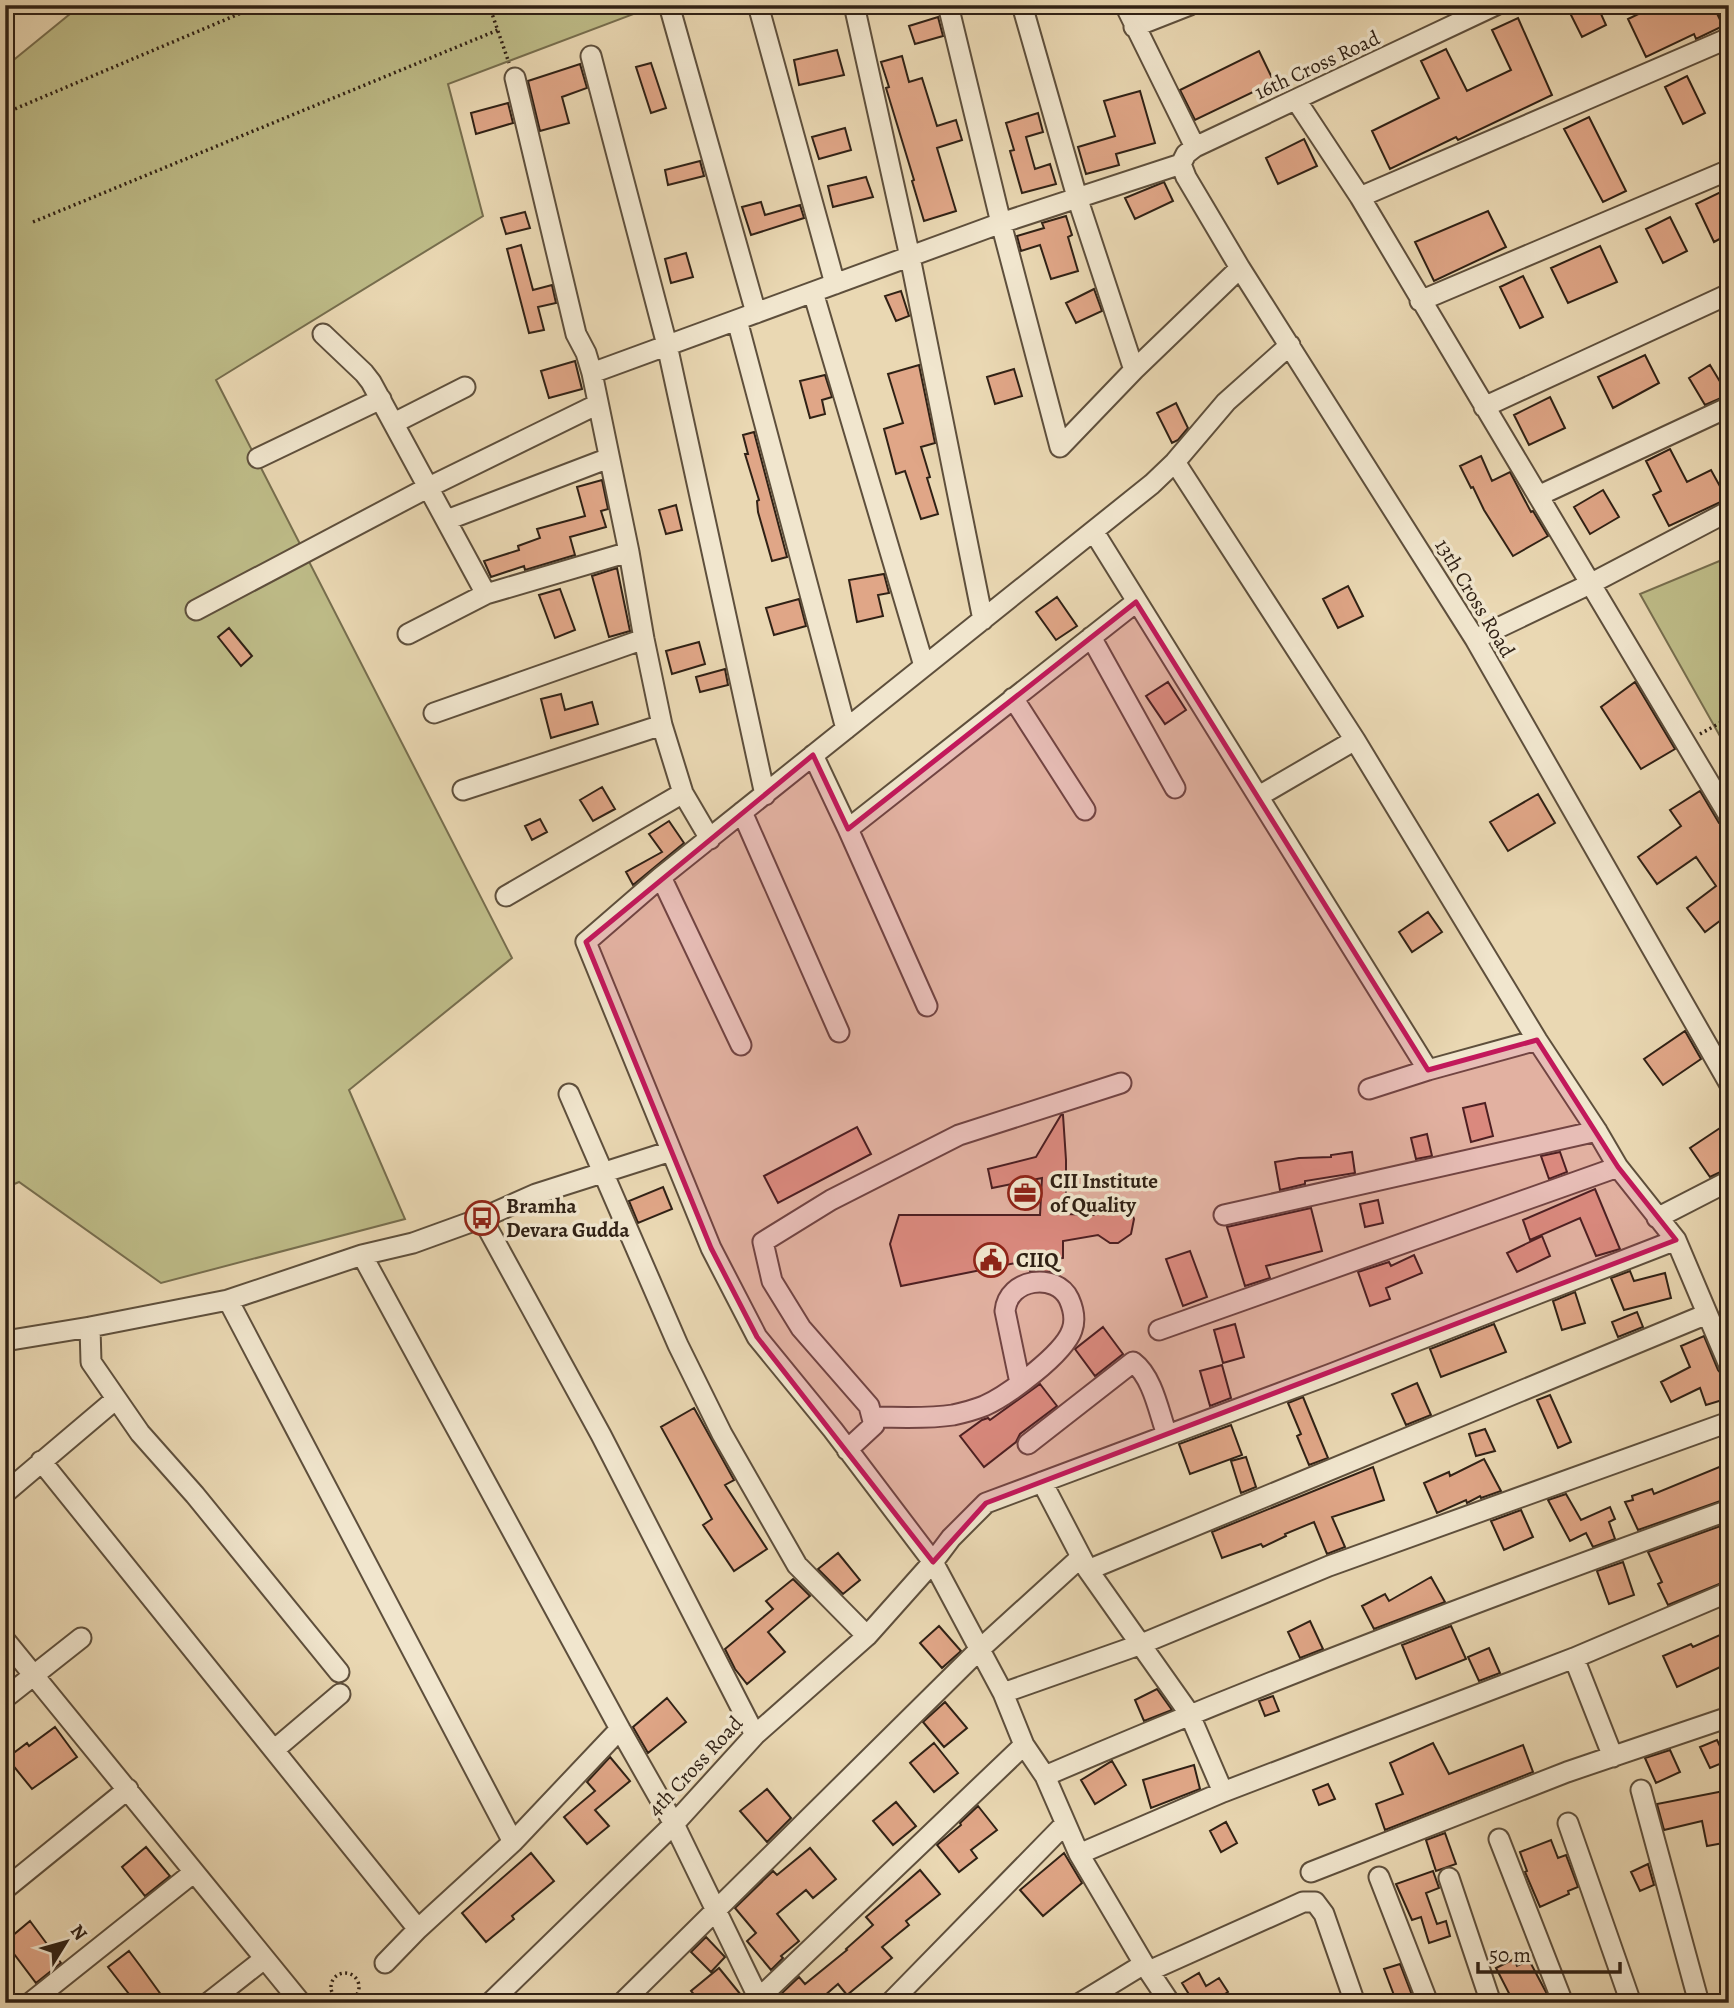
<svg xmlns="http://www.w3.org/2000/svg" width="1734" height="2008" font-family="Alegreya,serif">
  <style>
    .green { fill: #bebc88; stroke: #776e4e; stroke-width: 2 }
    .building { fill: #e0a687; stroke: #302115; stroke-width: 2 }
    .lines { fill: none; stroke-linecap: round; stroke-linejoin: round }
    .minor-casing { stroke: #5e4f3c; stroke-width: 23 }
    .path { stroke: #302115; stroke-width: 3.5; stroke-dasharray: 2 3.5; stroke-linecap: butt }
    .minor { stroke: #f1e6ce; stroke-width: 19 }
    .marked { fill: #c2185b; fill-opacity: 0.2; stroke: #c2185b; stroke-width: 5; stroke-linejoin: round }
    .labels { text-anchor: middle; stroke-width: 7; stroke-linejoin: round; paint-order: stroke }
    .street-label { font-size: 21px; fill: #302115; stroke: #f1e6ce }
    .poi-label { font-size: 21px; font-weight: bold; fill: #302115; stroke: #f1e6ce; text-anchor: start }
  </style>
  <rect width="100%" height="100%" fill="#ead8b3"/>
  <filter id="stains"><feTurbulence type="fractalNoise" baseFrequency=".00286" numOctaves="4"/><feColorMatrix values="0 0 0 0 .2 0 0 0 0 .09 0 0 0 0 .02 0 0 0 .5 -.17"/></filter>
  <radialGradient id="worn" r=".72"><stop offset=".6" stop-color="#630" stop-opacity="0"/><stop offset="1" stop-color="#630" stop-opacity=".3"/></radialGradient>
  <path class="green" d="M81,5H646L647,9L448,84L483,216L216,380L512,958L349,1090L405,1219L161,1283L19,1182L5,1188V67Z
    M1729,557V734L1721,738L1640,594Z"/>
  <path class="building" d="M1566,5H1597L1606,25L1582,37Z
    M1657,5H1713L1723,26L1696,39L1694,34L1646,57L1628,19Z
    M938,17L943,36L915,44L909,26Z
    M1518,18L1552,95L1458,140L1456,137L1390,169L1372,131L1439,98L1421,61L1446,49L1467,91L1511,70L1492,30Z
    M837,50L844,75L799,85L794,60Z
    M1259,51L1274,82L1195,120L1180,90Z
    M902,56L909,82L922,78L937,126L956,120L962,140L937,148L956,211L924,221L912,181L914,180L886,88L889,87L881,62Z
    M651,63L666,108L651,113L636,67Z
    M580,64L587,88L562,97L569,123L540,131L528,81Z
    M1687,76L1705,113L1683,124L1665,87Z
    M1140,91L1155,143L1116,154L1119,165L1086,174L1078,147L1115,136L1104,101Z
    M508,103L513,123L476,134L471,113Z
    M1038,113L1043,132L1026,137L1035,169L1050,164L1056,184L1022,193L1010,151L1014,150L1006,123Z
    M1589,117L1626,191L1603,202L1564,129Z
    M845,128L851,150L819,159L812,137Z
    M1304,139L1317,166L1278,184L1266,158Z
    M700,161L704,176L668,185L665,170Z
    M866,177L873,197L833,207L828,186Z
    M1164,182L1173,201L1135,219L1125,198Z
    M1729,188V234L1714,242L1696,204Z
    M761,202L765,215L800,205L804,218L751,235L742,207Z
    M1488,211L1506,247L1434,281L1415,242Z
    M525,212L530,228L506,234L501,218Z
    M1066,216L1072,235L1068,237L1078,271L1051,279L1040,245L1021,251L1017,236L1044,228L1042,223Z
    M1670,217L1687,251L1663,263L1646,229Z
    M521,245L533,290L552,285L556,303L538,307L544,330L529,333L507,249Z
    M1600,246L1617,282L1568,303L1551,268Z
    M686,253L693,277L671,283L665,259Z
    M1523,276L1543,317L1520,328L1500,287Z
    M1094,289L1102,311L1076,323L1066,303Z
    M901,291L909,316L896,321L885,296Z
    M1645,355L1659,383L1613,408L1598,377Z
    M575,361L582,389L549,398L541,371Z
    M919,365L935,443L921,447L930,477L927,478L938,514L921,519L905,471L896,474L884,429L903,423L888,374Z
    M1710,365L1728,395L1705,405L1689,378Z
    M1014,369L1022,396L995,404L987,377Z
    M825,375L832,397L822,400L825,414L810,418L800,381Z
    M1550,397L1565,428L1529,445L1514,415Z
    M1176,403L1188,428L1178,440L1172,443L1157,413Z
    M754,432L787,557L772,561L758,512L757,501L759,500L745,454H748L743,435Z
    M1670,449L1687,482L1711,470L1727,499L1669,526L1653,495L1661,491L1646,461Z
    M1481,456L1492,481L1510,472L1531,512L1533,511L1548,536L1513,556L1484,510L1473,487L1471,488L1460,466Z
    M602,480L608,509L601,511L606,527L570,537L575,555L525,570L524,566L491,577L484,561L519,550L518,546L540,538L537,529L585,516L577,487Z
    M1603,490L1619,517L1590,534L1574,507Z
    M676,505L682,530L666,534L659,510Z
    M617,568L630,631L609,637L592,576Z
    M884,574L889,593L878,595L883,616L857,622L849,580Z
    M1348,586L1363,616L1338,628L1323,599Z
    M560,589L575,630L555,638L539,595Z
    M1057,597L1077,626L1056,640L1036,612Z
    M799,599L806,626L774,635L766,608Z
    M229,628L252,656L241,666L218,637Z
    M699,642L705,664L672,674L666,651Z
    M725,669L728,685L700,692L696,677Z
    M1168,682L1186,710L1165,724L1146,696Z
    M1635,682L1675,749L1641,769L1601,707Z
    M561,694L565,710L592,702L598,724L551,738L541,699Z
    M602,787L615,809L593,821L580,800Z
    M1700,791L1719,823L1729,828V914L1705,932L1687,908L1716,886L1696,857L1657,884L1638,857L1681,826L1670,810Z
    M1538,794L1555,823L1508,851L1490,822Z
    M540,819L547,832L532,840L525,826Z
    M669,821L684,843L633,885L626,872L662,852L649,834Z
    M1428,912L1442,932L1412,952L1399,932Z
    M1685,1031L1701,1059L1663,1085L1644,1059Z
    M1485,1103L1493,1136L1471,1142L1463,1108Z
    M1061,1115H1063L1066,1160V1214L1094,1215L1103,1206L1118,1203L1131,1211L1134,1219L1131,1234L1118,1243H1110L1098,1235L1063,1241V1258L1052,1260L1053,1272L1030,1271L1026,1261L901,1286L890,1244L899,1215H1040L1042,1178L992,1188L988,1169L1036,1157Z
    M1729,1122V1168L1710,1177L1690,1148Z
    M857,1127L871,1154L778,1203L764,1176Z
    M1427,1134L1432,1156L1416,1159L1411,1138Z
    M1352,1152L1355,1173L1305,1181V1184L1280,1190L1275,1162L1299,1158L1331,1157V1155Z
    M1560,1152L1567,1172L1549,1179L1541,1156Z
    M663,1187L672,1209L638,1223L629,1201Z
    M1595,1189L1620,1249L1596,1256L1580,1218L1530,1240L1523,1220Z
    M1378,1200L1383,1223L1365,1227L1360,1204Z
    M1311,1208L1322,1251L1266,1266L1270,1278L1245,1286L1227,1227Z
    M1542,1236L1550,1256L1517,1272L1507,1253Z
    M1190,1251L1207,1297L1183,1306L1166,1259Z
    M1414,1255L1422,1273L1386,1288L1390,1299L1370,1306L1358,1272L1389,1262L1391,1266Z
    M1630,1271L1634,1281L1665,1273L1671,1298L1624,1310L1611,1278Z
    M1575,1292L1585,1323L1562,1330L1553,1301Z
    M1637,1312L1643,1327L1618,1337L1612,1322Z
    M1235,1324L1244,1357L1223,1363L1214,1330Z
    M1494,1324L1506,1352L1441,1377L1430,1349Z
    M1103,1327L1123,1354L1095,1376L1075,1349Z
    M1704,1336L1718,1370L1722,1375L1729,1377V1398L1706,1405L1700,1388L1671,1402L1661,1382L1690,1367L1681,1346Z
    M1222,1365L1231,1398L1210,1406L1200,1371Z
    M1417,1383L1431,1415L1406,1425L1392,1394Z
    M1040,1384L1057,1406L1020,1434L1016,1442L984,1467L960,1436L982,1420L988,1418L990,1420Z
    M1550,1395L1571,1442L1558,1448L1537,1400Z
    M1303,1397L1328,1458L1309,1465L1297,1436L1301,1434L1288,1403Z
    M694,1408L734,1480L725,1485L767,1549L734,1571L703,1525L712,1519L661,1427Z
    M1231,1425L1242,1455L1190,1474L1179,1444Z
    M1485,1429L1495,1451L1476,1456L1469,1434Z
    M1246,1457L1256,1487L1241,1493L1231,1461Z
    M1484,1459L1501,1491L1481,1498L1480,1496L1467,1503L1466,1500L1437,1513L1424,1483L1449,1472L1450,1476Z
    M1729,1463V1498L1638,1530L1625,1502L1633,1500L1632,1496L1652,1489L1654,1494Z
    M1373,1467L1384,1500L1332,1517L1345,1547L1327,1554L1314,1522L1285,1534L1286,1536L1263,1547L1261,1544L1222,1558L1212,1532Z
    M1566,1494L1581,1520L1610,1507L1615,1519L1609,1522L1615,1539L1593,1547L1586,1533L1570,1541L1548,1500Z
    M1521,1510L1533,1537L1504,1550L1491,1521Z
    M1729,1523V1580L1668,1605L1658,1584L1662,1582L1648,1552Z
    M838,1553L860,1580L843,1594L818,1569Z
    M1623,1562L1634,1595L1609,1604L1597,1571Z
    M1431,1577L1445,1602L1374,1629L1362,1606L1385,1594L1389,1601Z
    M793,1579L810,1596L768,1632L785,1652L747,1684L735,1669L725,1649L773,1609L766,1601Z
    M1310,1621L1323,1649L1300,1658L1288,1632Z
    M939,1626L961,1651L942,1668L920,1643Z
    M1451,1626L1466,1659L1416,1679L1402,1645Z
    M1729,1631V1663L1677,1687L1663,1656L1691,1644L1693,1647Z
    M1489,1648L1500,1673L1479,1681L1468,1657Z
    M1157,1689L1172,1710L1144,1721L1135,1700Z
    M1273,1696L1279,1711L1265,1716L1259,1701Z
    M667,1698L686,1722L648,1753L633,1727Z
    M945,1702L967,1728L944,1747L923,1722Z
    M55,1727L77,1757L32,1789L7,1758L27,1743L29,1746Z
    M1717,1740L1727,1761L1710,1768L1700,1747Z
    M934,1743L958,1773L934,1792L910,1763Z
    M1433,1743L1449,1774L1523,1745L1533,1772L1385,1830L1376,1804L1403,1794L1390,1763Z
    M1670,1750L1680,1772L1656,1783L1645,1758Z
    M610,1757L630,1781L595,1810L609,1826L587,1844L564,1817L595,1791L587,1782Z
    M1112,1761L1126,1785L1095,1804L1081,1780Z
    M1194,1765L1200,1789L1151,1808L1143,1780Z
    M1328,1784L1335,1799L1319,1805L1313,1790Z
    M767,1789L791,1818L767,1842L740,1811Z
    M1729,1790V1842L1707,1846L1702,1821L1664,1830L1657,1804Z
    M896,1802L916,1826L893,1845L873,1821Z
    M978,1806L997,1830L971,1850L977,1858L959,1872L937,1845L961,1825L960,1823Z
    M1226,1822L1237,1843L1221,1852L1210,1831Z
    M1445,1833L1456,1864L1436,1871L1426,1840Z
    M1551,1840L1558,1858L1566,1855L1578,1887L1568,1891L1569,1894L1540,1907L1525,1872L1527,1871L1520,1852Z
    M146,1847L170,1876L145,1896L122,1867Z
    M810,1848L836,1879L813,1898L806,1890L777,1914L799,1941L781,1956L783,1958L771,1970L747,1941L756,1933L735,1908L773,1871L777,1875Z
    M531,1853L554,1881L512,1916L514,1919L486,1942L462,1913Z
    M1064,1853L1082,1883L1043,1916L1020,1890Z
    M1648,1864L1654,1885L1640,1891L1631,1872Z
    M920,1870L940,1894L906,1921L909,1925L882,1947L892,1958L847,1995L838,1984L816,2003H788L781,1994L799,1977L805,1984L847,1950L846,1949L873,1925L866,1917Z
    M1433,1871L1439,1888L1426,1893L1437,1924L1446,1921L1450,1936L1429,1943L1421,1917L1412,1920L1396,1884Z
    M30,1921L61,1963L36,1983L5,1942Z
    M706,1937L725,1957L711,1972L691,1952Z
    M129,1951L141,1967L167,2003H136L108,1967Z
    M1514,1959L1517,1966L1529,1960L1547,1994L1532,2003H1514L1496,1968Z
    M1400,1964L1415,2003H1397L1384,1969Z
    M719,1968L741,1995L732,2003H701L691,1991Z
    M1199,1973L1206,1986L1219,1978L1228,1992L1215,2000L1217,2003H1182L1190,1996L1182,1983Z"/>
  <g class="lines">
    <g class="minor-casing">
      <path id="minor" d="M669,5L756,313
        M758,5L835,284
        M854,5L910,257L983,620
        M948,5L1001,223L1060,447L1134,370
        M1022,5L1077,197L1134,370L1240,268
        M1125,5L1195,147
        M1496,5L1195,147L1186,154L1181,164L1186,177L1240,268L1475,639L1729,1083
        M1134,27L1190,5
        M591,56L667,345L765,795
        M515,78L576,334L586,353L592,373
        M1296,100L1360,197L1729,816
        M1360,197L1729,38
        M813,292L924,666
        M1420,301L1729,170
        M737,320L846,729
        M323,334L364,373L371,382L486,594L629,552
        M1290,345L1226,402L1175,462L1152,484L661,877L586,942L711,1248L757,1337L833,1430L933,1562L1003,1693L1024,1745L1045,1776L1079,1854L1223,1792L1574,1658L1729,1592
        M1484,407L1729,294
        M394,423L465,387
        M258,458L381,399
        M1175,462L1355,740L1537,1040L1597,1131L1618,1167L1676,1240L1729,1365
        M1538,496L1729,407
        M447,520L609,458
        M1094,532L1428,1070L1537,1040
        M196,610L429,487L598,404
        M408,634L486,594
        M1091,637L1175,788
        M1475,639L1590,584L1729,511
        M1013,698L1085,810
        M434,713L644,639
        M813,755L848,829L927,1006
        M463,790L662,725
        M1259,796L1355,740
        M742,812L839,1032
        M848,829L1136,602
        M710,839L683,793L662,725L644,639L629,552L592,373L1001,223L1181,164
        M661,877L741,1045
        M506,896L683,793
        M1369,1089L1428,1070
        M569,1094L678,1345L722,1434L797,1565L867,1636
        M1224,1215L1597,1131
        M482,1218L601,1435L755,1735
        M1657,1218L1729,1181
        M362,1255L620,1729L674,1824L761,2003
        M228,1300L513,1842L620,1729
        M90,1327L91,1362L140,1433L195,1495L339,1672
        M1159,1330L1618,1167
        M5,1341L90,1327L228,1300L362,1255L413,1243L482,1218L536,1194L671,1151
        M872,1417C898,1417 927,1419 953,1415C962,1413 974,1410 984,1406C1007,1396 1064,1354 1072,1330C1076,1319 1073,1308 1069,1299C1056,1272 1008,1278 1005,1311L1020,1383
        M1028,1444L1133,1362C1153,1377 1159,1413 1167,1435
        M847,1450L874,1425L869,1406L801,1328L772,1281L763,1242L831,1200L959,1135L1121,1083
        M41,1461L418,1929
        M1042,1482L1088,1570L1189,1713L1223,1792
        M5,1493L116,1399
        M1088,1570L1707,1314
        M5,1640L301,2003
        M1574,1658L1613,1757
        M1003,1693L1139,1645L1329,1566L1729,1422
        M5,1698L81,1638
        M274,1750L340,1694
        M1045,1776C1270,1679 1499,1593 1729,1510
        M1641,1790L1699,2003
        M1568,1823L1631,2003
        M1499,1839L1563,2003
        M1079,1854L1144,1964L1080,2003
        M1311,1872L1567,1772L1729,1717
        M1379,1877L1428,2003
        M1449,1878L1491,2003
        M5,1889L128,1789
        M385,1963L418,1929L513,1842
        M1144,1964L1170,2003
        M1149,1971L1303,1902H1315L1324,1914L1355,2003
        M30,2003L193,1873
        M208,2003L264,1959
        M490,2003L674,1824L755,1735L867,1636L933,1562L951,1538L986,1503L1331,1374L1676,1240
        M622,2003L980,1649L1080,1558
        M754,2003L1024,1745
        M890,2003L1065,1824"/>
    </g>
    <path class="path" d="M489,5L509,63
      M10,111L260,5
      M33,222L498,30
      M1700,734L1729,718
      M331 1987a14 14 0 1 1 28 0a14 14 0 1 1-28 0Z"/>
    <use href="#minor" class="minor"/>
  </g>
  <path class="marked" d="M1136,602L1428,1070L1537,1040L1618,1167L1676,1240L986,1503L933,1562L757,1337L711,1248L586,942L813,755L848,829Z"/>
  <defs>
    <g id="office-ring" transform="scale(1.75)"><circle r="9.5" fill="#f1e6ce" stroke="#8f2418" stroke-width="1.5"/><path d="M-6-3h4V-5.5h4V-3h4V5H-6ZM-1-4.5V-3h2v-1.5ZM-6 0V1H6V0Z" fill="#8f2418"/></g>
    <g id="bus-ring" transform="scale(1.75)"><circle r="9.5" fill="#f1e6ce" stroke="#8f2418" stroke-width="1.5"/><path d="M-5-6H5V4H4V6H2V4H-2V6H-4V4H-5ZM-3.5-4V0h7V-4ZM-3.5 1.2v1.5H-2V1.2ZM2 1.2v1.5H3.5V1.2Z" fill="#8f2418"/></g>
    <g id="civic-ring" transform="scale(1.75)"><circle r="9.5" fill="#f1e6ce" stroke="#8f2418" stroke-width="1.5"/><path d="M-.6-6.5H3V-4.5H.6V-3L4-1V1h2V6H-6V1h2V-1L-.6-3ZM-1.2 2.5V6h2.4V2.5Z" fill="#8f2418"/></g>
  </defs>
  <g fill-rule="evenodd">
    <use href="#office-ring" x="1025" y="1193"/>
    <use href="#bus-ring" x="482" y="1218"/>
    <use href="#civic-ring" x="991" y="1260"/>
  </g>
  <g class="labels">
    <g class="street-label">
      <text transform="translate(1317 65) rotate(-25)" y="7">16th Cross Road</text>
      <text transform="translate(1475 598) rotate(59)" y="7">13th Cross Road</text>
      <text transform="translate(695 1766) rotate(-47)" y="7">4th Cross Road</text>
    </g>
    <g class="poi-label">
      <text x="1050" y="1188">CII Institute<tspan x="1050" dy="24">of Quality</tspan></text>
      <text x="506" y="1213">Bramha<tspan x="506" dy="24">Devara Gudda</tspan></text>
      <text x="1016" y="1267">CIIQ</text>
    </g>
  </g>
  <rect width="1734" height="2008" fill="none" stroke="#ead8b3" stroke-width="28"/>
  <rect x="7" y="7" width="1720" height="1994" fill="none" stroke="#302115" stroke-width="3.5"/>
  <rect x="14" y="14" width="1706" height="1980" fill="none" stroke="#302115" stroke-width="2"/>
  <g transform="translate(66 1942) rotate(53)" stroke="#f1e6ce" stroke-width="5" paint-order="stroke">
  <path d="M0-5L12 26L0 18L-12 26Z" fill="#302115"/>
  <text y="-10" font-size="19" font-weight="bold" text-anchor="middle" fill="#302115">N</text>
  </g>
  <path d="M1478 1962v10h142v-10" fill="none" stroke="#302115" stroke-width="3.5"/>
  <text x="1489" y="1962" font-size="21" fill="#302115" stroke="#f1e6ce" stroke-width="5" paint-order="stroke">50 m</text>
  <rect width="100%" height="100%" filter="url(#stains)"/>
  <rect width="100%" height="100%" fill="url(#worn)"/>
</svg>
